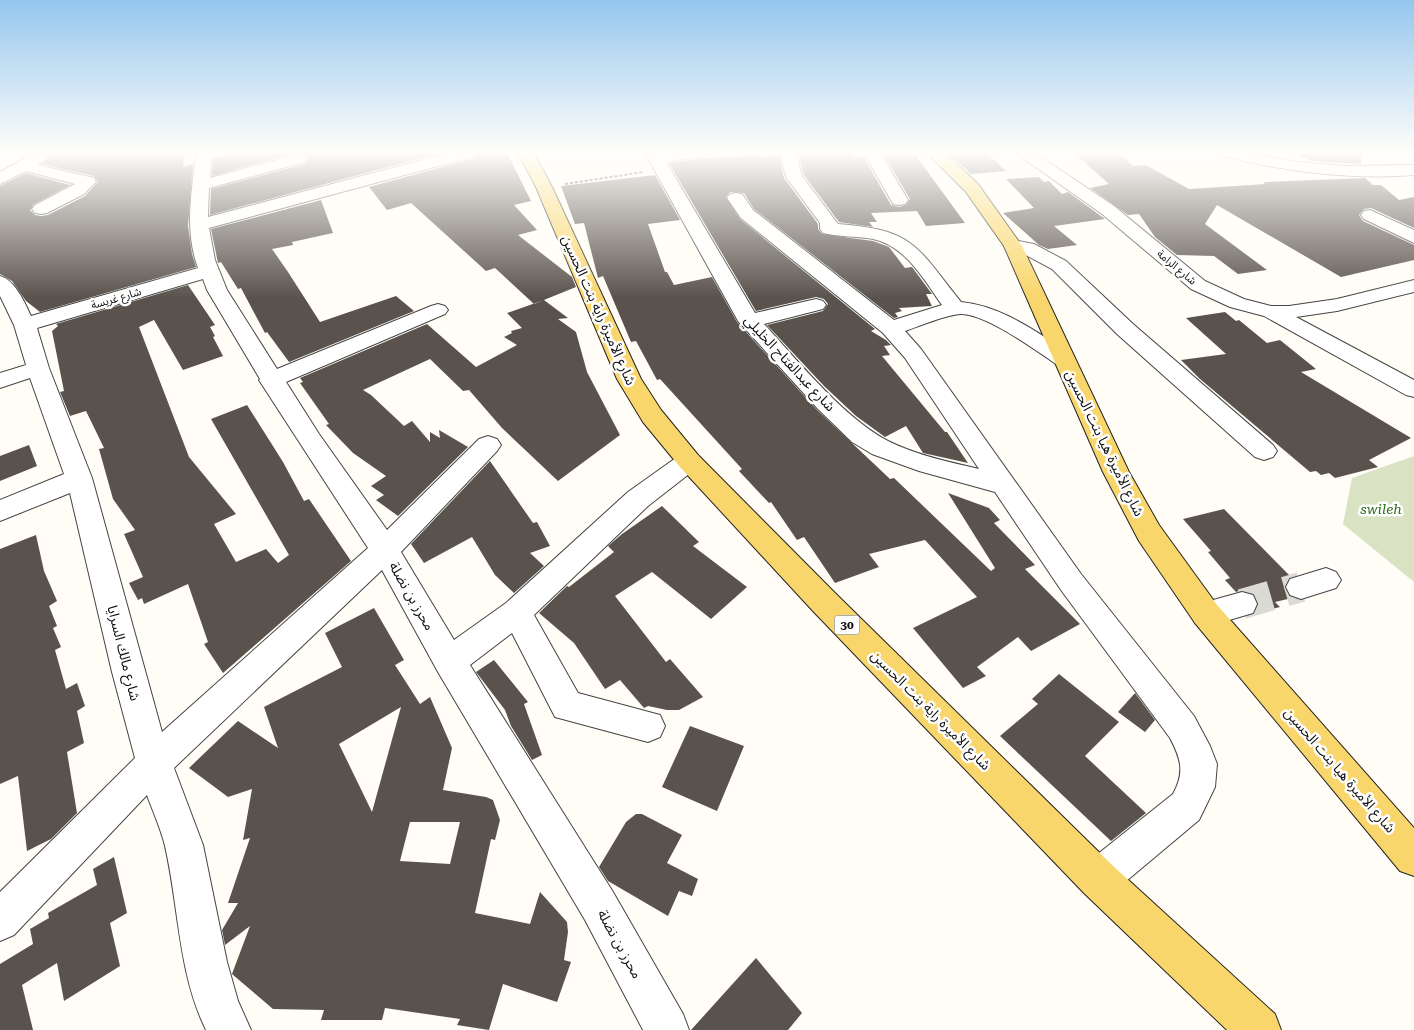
<svg xmlns="http://www.w3.org/2000/svg" width="1414" height="1030" font-family="'Roboto Serif','Noto Sans Arabic',serif">
  <style>
    .cemetery { fill: #d9e3c4 }
    .building { fill: #5a524d; fill-rule: evenodd }
    .lines { fill: none; stroke-linecap: round; stroke-linejoin: round }
    .minor-tunnel { stroke: #dbdad3; stroke-width: 30; stroke-dasharray: 30 15; stroke-linecap: butt }
    .minor-casing { stroke: #444; stroke-width: 2 }
    .major-casing { stroke: #222; stroke-width: 2 }
    .path { stroke: #333; stroke-width: 2; stroke-dasharray: 3 2; stroke-linecap: butt }
    .minor { fill: #fff; fill-rule: evenodd }
    .major { fill: #f9d66b; fill-rule: evenodd }
    .labels { text-anchor: middle; stroke-width: 5; stroke-linejoin: round; paint-order: stroke }
    .far-street-label { font-size: 11px; fill: #111; stroke: #fff }
    .shield { fill: #fff; stroke: #585858; stroke-width: 1 }
    .shield-label { font-size: 12px; font-weight: bold; fill: #111 }
    .street-label { font-size: 14px; fill: #111; stroke: #fff }
    .park-label { font-size: 14px; font-style: italic; fill: #2f6b1f; stroke: #fff }
  </style>
  <rect width="100%" height="100%" fill="#fffdf5"/>
  <path class="cemetery" d="M1414,456V582L1343,524L1352,478Z"/>
  <path class="building" d="M48,153H185L183,167L193,164L188,226L192,254L196,267L40,312L26,301L12,281L0,274V186L26,173L70,185L34,204L30,210L35,215L41,216L48,215L85,196L98,182L94,176L42,164L50,157Z
    M232,153H294L212,176L213,159Z
    M303,153H440L210,215L211,189L305,164L309,158Z
    M479,153H507L531,201L514,205L537,230L518,235L572,277L576,287L534,304L495,268L486,271L411,203L387,210L369,187L475,158Z
    M798,153H852L855,157L863,156L891,205L899,207L906,205L910,199L883,154L914,153L965,223L926,226L917,211L871,213L877,222H869L873,227L839,222L804,175Z
    M948,153H987L1006,171L971,174Z
    M1074,153H1118L1133,166L1146,165L1189,189L1265,184L1263,182L1365,178L1373,185H1381L1399,200L1414,197V228L1371,208L1364,209L1359,215L1363,221L1414,245V260L1341,277L1217,205L1205,224L1267,270L1238,274L1214,256L1177,255L1155,237L1139,214L1128,215L1090,188L1109,184Z
    M1299,153H1361V164L1313,161L1298,156Z
    M761,155L762,157L779,155L784,178L818,224V229L822,234L873,241L884,245L889,247L905,268L912,267L932,294H926L932,306L899,308L902,311L895,313L898,317L894,318L754,209L744,193L730,192L726,197L740,219L875,329L871,331L886,340L891,345L884,346L890,355L882,356L945,432H947L968,463L923,453L906,426L885,437L856,416L824,386L767,325L823,311L828,304L824,299L816,297L756,311L669,163L702,158Z
    M655,175L680,220L648,224L665,272H667L674,285L712,277L737,322L817,410L890,479L894,478L991,571L995,568L948,493L989,508L1000,520L994,523L1035,565L1025,569L1080,624L1031,651L1018,637L977,667L986,676L963,688L913,628L977,597L925,540L869,554L879,567L835,583L804,537L797,540L771,502L769,503L739,471L742,469L660,379L657,380L636,341L631,342L603,276L598,278L584,223L575,224L561,186Z
    M1039,177L1044,182L1049,181L1062,194L1068,192L1105,219L1054,226L1077,245L1048,249L1039,245L1003,213L1034,208L1006,179Z
    M321,200L333,233L292,242L293,245L272,249L288,272L320,322L396,296L414,311L289,362L267,332L265,333L241,288L238,289L221,262L218,263L211,229Z
    M188,285L215,325L210,327L215,336L213,337L223,356L183,370L154,320L139,327L189,457L236,514L214,524L236,562L266,549L278,563L289,555L211,419L247,405L283,462L304,501L309,499L351,561L223,673L204,644L208,642L188,584L144,604L142,598L138,600L129,583L143,577L124,534L135,530L113,499L99,449L104,448L86,411L70,416L60,392L64,391L52,331L58,326L56,324Z
    M544,300L568,318L558,319L576,332L587,372L620,435L558,481L502,428L469,390L463,391L430,359L363,390L371,395L404,426L412,421L430,442V432L440,438L439,430L468,447L398,516L376,500L384,495L371,486L386,476L353,453L326,425L329,424L300,383L303,382L300,378L427,324L476,367L517,345L504,337L512,333L511,331L522,328L507,313Z
    M1225,312L1236,321L1239,320L1267,343L1280,340L1316,369L1301,372L1411,438L1369,460L1378,467L1335,478L1329,473L1321,475L1316,471L1310,472L1200,379L1181,360L1226,354L1186,318Z
    M29,445L37,466L0,481V456Z
    M490,461L533,523L537,522L550,546L530,553L544,566L514,593L495,575L472,537L424,563L411,544Z
    M662,506L699,542L693,546L747,587L711,619L652,572L615,596L666,662L670,659L703,697L679,710H667L648,706L644,708L620,680L605,689L574,643L539,613L567,586L569,587L614,552L608,546L622,534Z
    M1224,509L1291,577L1288,578L1284,588L1288,596L1292,598L1275,602L1280,607L1255,613L1259,603L1255,594L1242,590L1236,592L1225,580L1230,578L1208,552L1211,551L1183,519Z
    M36,535L44,571L57,601L49,606L57,626L53,628L61,647L55,650L66,689L77,683L85,706L77,711L84,743L67,752L77,813L51,839L27,851L18,776L0,784V549Z
    M374,608L404,660L395,665L420,704L430,697L452,748L443,790L486,797L493,800L500,820L495,840L491,839L475,913L530,924L540,892L567,922L568,932L564,960L571,962L557,1002L503,984L489,1030L457,1025L460,1019L385,1008L382,1020H321L324,1010L273,1009L232,974L250,926L225,945L222,930L238,903H228L250,838L243,840L252,789L228,797L189,768L238,721L278,748L264,707L342,667L325,633ZM401,707L372,812L339,744ZM410,822H460L450,864L400,861Z
    M494,660L528,702L524,704L542,755L532,760L511,726L505,710L476,672Z
    M1059,674L1119,722L1085,756L1146,813L1111,841L1000,736L1038,704L1032,699Z
    M1135,693L1155,720L1145,732L1118,712Z
    M690,726L744,746L717,811L662,787Z
    M636,814H642L682,835L667,863L698,879L692,896L679,891L668,916L608,881L599,867L626,822Z
    M114,857L127,913L110,923L120,966L64,1001L57,963L22,985L33,1030H0V964L33,944L30,929L49,918L48,913L97,885L93,869Z
    M756,958L802,1013L788,1030H691Z"/>
  <g class="lines">
    <path class="minor-tunnel" d="M1242,604L1301,587"/>
    <g class="minor-casing">
      <path id="minor" d="M35,153L46,154L48,157L38,165L94,178L96,182L84,194L47,213L41,214L35,213L32,209L35,205L75,184L26,171L0,184V172Z
        M196,153H212L210,178L299,154L305,156L307,159L305,162L209,188L208,217L449,153H477L475,156L209,228L215,260L227,290L277,369L431,306L438,304L445,306L448,310L445,314L286,382L319,434L387,530L479,439L488,436L497,439L501,445L497,451L401,552L454,640L506,603L628,492L680,455L689,452L698,455L702,461L698,467L648,506L534,615L578,693L660,715L665,726L660,737L648,742L555,717L512,633L470,665L613,892L683,1014L689,1030H643L585,920L438,672L382,570L174,768L203,845L227,962L238,1001L251,1030H206C178,973 179,907 165,846C161,829 153,812 147,795L14,935L0,941V892L135,758L112,672L70,493L0,521V500L64,474L30,378L0,388V373L26,365L14,325L0,296V276C15,280 25,303 31,316L198,268C184,231 192,191 196,153ZM203,279L207,290L260,379L259,380L368,548L162,732L92,478L49,368L37,328Z
        M645,153H704L702,156L666,162L755,313L816,299L823,301L826,305L823,309L764,324C799,362 843,417 888,441C916,455 949,462 979,469L905,358L883,333L741,218L727,198L730,194L736,193L742,194L753,210L894,320L942,305C924,280 906,246 873,239C857,236 839,237 823,233L820,229V223L786,177L780,153H796L802,176L838,224C915,230 916,246 961,302C1003,306 1037,333 1072,354L1075,359L1072,364L1064,366L1056,364C1035,350 985,313 960,314C942,316 923,325 905,331L921,349L1081,574L1194,716L1210,746L1217,764L1215,787L1199,820L1112,893L1098,899L1084,893L1078,879L1084,865L1173,794C1185,772 1181,759 1170,738L1061,590L995,492L919,471L872,454L852,442L818,409L738,321Z
        M864,153H880L908,200L905,204L899,205L893,204Z
        M1016,153H1035L1114,206L1205,281L1244,299L1271,306H1289L1337,299L1414,280V292L1337,311L1296,317L1414,380V397L1406,395L1264,316L1230,307L1191,289L1102,214Z
        M1221,153H1251L1298,162L1345,166L1414,165V175C1349,180 1286,172 1223,156Z
        M1370,210L1414,230V243L1364,219L1361,215L1364,211Z
        M1013,240L1034,244L1066,261L1133,324L1273,445L1277,451L1273,457L1264,460L1255,457L1117,334L1052,269L1022,253L1006,250L1004,246L1006,242Z
        M1326,568L1336,572L1341,580L1336,588L1301,599L1290,595L1286,587L1290,579Z
        M1242,592L1253,595L1257,604L1253,613L1206,627L1195,623L1191,614L1195,605Z"/>
    </g>
    <g class="major-casing">
      <path id="major" d="M518,153H534L552,187L641,379L661,410L698,455L835,593L1112,865L1275,1014L1281,1030H1227L1084,893L813,611L680,467L643,422L617,379L536,187Z
        M927,153H945L978,184L1022,246L1129,472L1159,525L1217,605L1414,828V876L1400,871L1195,623L1139,541L1103,472L1004,246L966,192Z"/>
    </g>
    <path class="path" d="M565,184L643,172"/>
    <use href="#minor" class="minor"/>
    <use href="#major" class="major"/>
  </g>
  <linearGradient id="sky" x2="0" y2="1"><stop stop-color="#95c6ee"/><stop offset="0.51" stop-color="#fffefa"/><stop offset="1" stop-color="#fffefa" stop-opacity="0"/></linearGradient>
  <rect width="1414" height="298" fill="url(#sky)"/>
  <g class="labels">
    <g class="far-street-label">
      <text transform="translate(1177 267) rotate(40)" y="4">شارع الرامة</text>
      <text transform="translate(116 298) rotate(-16)" y="4">شارع غريسة</text>
    </g>
    <rect class="shield" x="834.5" y="615.5" width="25" height="19" rx="4"/>
    <g class="shield-label">
      <text x="847" y="629">30</text>
    </g>
    <g class="street-label">
      <text transform="translate(599 310) rotate(66)" y="5">شارع الأميرة راية بنت الحسين</text>
      <text transform="translate(790 363) rotate(47)" y="5">شارع عبدالفتاح الخليلي</text>
      <text transform="translate(1105 443) rotate(64)" y="5">شارع الأميرة هيا بنت الحسين</text>
      <text transform="translate(412 596) rotate(60)" y="5">محرز بن نضلة</text>
      <text transform="translate(124 653) rotate(76)" y="5">شارع مالك السرايا</text>
      <text transform="translate(931 710) rotate(45)" y="5">شارع الأميرة راية بنت الحسين</text>
      <text transform="translate(1340 770) rotate(49)" y="5">شارع الأميرة هيا بنت الحسين</text>
      <text transform="translate(620 944) rotate(61)" y="5">محرز بن نضلة</text>
    </g>
    <g class="park-label">
      <text x="1381" y="514">swileh</text>
    </g>
  </g>
</svg>
